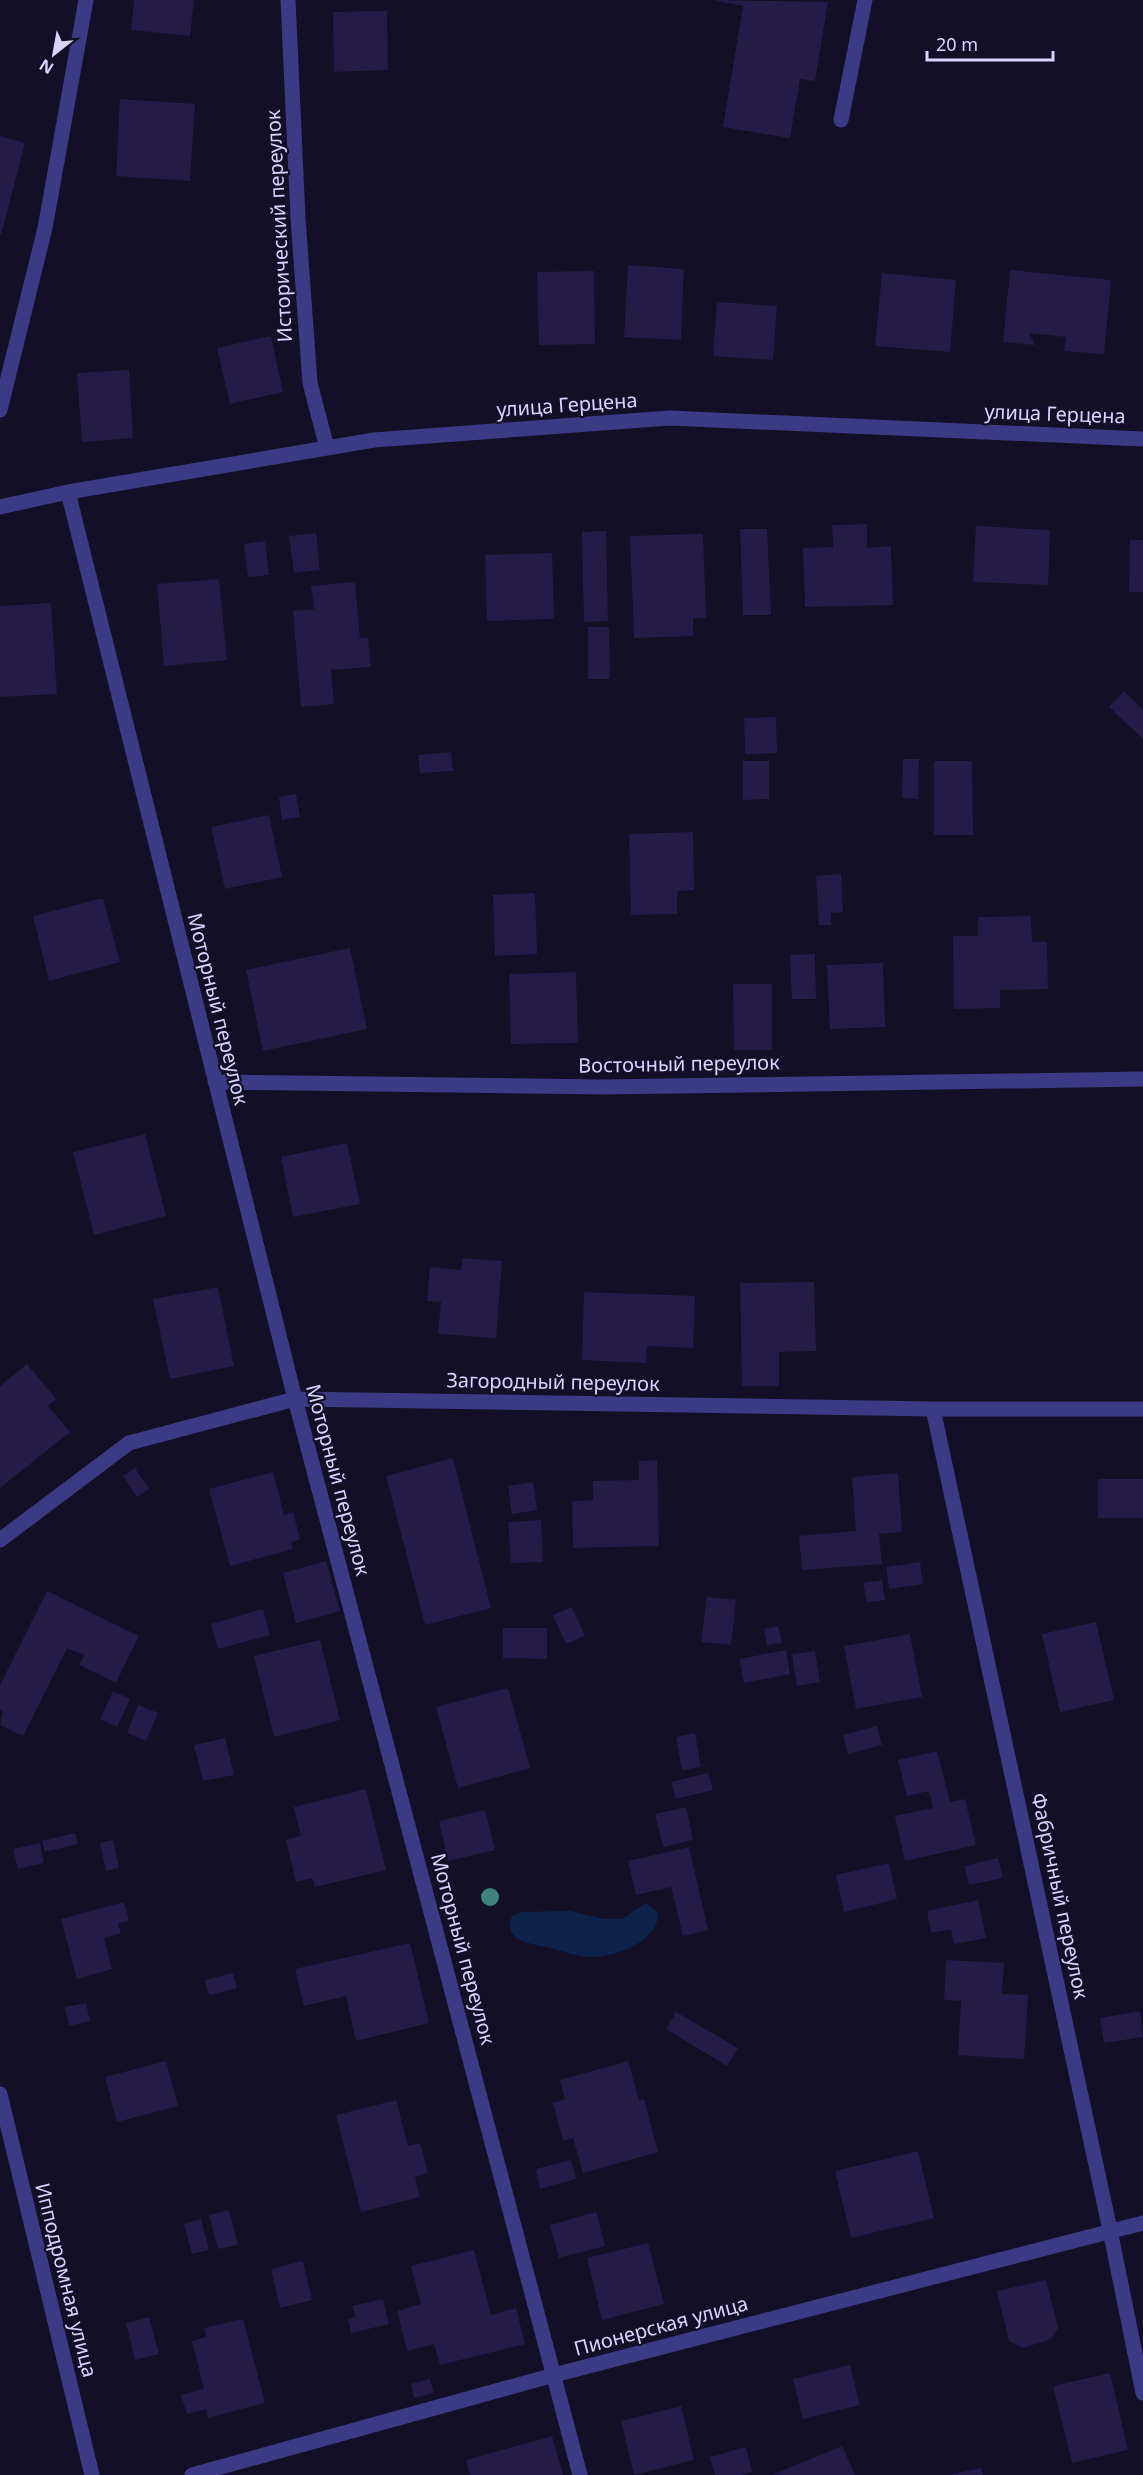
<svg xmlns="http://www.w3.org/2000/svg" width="1143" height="2475" font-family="'Noto Sans',sans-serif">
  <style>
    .water { fill: #0c2248 }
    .building { fill: #241b47 }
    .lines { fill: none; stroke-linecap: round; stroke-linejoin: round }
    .service { stroke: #3d3a85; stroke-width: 15 }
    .minor { stroke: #3d3a85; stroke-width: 15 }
    .tree { fill: #3d827b }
    .labels { text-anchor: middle; stroke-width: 4.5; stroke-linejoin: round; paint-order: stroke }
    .street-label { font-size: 20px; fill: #d9d4ff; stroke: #130f26 }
  </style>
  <rect width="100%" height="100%" fill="#130f26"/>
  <path class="water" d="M646,1903L658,1912C660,1941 616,1957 591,1957C576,1957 561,1950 546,1947C529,1943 502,1941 512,1916L520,1912L570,1911L604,1919H622Z"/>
  <path class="building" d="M134,0H194L190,36L131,30Z
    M713,0L828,2L815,81L800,79L790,138L723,127L743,6Z
    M387,11L388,70L334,72L333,12Z
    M120,99L195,104L190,181L116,176Z
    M0,136L25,143L1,235H0Z
    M628,265L684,269L681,340L624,337Z
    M1010,270L1111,280L1104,354L1064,351L1066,337L1029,333L1035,345L1003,342Z
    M594,271L595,344L539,345L537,272Z
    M882,273L956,280L950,352L875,346Z
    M717,302L777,306L773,360L713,356Z
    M271,336L283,392L230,404L217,348Z
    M129,370L133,438L82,442L77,373Z
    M867,524V548L891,546L893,605L805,607L803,548L833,547L832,525Z
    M976,526L1050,530L1048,585L973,582Z
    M740,529H767L771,615H743Z
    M606,531L608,621L584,622L582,532Z
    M316,533L320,570L294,573L289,536Z
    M703,534L706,618H693V636L634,638L630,536Z
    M1130,540H1143V592H1129Z
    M265,541L269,575L248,577L244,544Z
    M552,553L554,619L487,621L485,555Z
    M219,579L227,660L164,666L157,584Z
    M355,582L360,638H368L371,667L331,670L334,704L301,707L293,611L314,609L311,586Z
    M51,603L57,694L0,697V606Z
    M588,627H609L610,679H588Z
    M1124,691L1143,710V739L1109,707Z
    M776,717L777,753L745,754L744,718Z
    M451,752L453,771L420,773L418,755Z
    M903,759H919L918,799L902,798Z
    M743,761H769V799L743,800Z
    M934,761H972L973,835H934Z
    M296,794L300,817L282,820L279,797Z
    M269,815L282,877L225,889L211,827Z
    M693,832L694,890L677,891V914L631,915L629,834Z
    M841,874L843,912L831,913V925H819L816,876Z
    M535,893L537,954L495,956L493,895Z
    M103,898L120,962L49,981L33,916Z
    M1031,916L1032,942H1047L1048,989L1000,990V1008L954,1009L953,936H978V917Z
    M350,948L367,1029L263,1051L246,970Z
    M815,954L816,999H792L790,955Z
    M883,963L885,1027L830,1029L827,965Z
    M576,972L578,1043L511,1044L509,974Z
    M733,984H772V1050H734Z
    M145,1134L166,1216L94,1235L73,1152Z
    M347,1143L360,1204L293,1217L281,1157Z
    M462,1258L502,1261L496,1338L438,1334L441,1302L427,1301L430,1267L461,1270Z
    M814,1282L816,1351L779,1352V1386H742L740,1283Z
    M218,1287L234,1366L170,1379L153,1299Z
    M584,1292L695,1296L693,1348L647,1346L646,1363L582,1360Z
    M27,1364L56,1399L48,1406L70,1432L0,1488V1386Z
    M453,1458L491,1608L425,1625L386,1476Z
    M657,1460L659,1546L573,1548L572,1501L593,1500V1481L639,1480V1461Z
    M135,1468L149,1489L137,1497L123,1476Z
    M273,1472L284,1515L293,1512L300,1539L291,1542L293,1549L230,1566L209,1489Z
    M898,1473L902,1532L879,1534L882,1564L802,1570L799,1536L856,1531L852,1477Z
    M1098,1479H1143V1518H1098Z
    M533,1482L537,1510L512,1514L508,1486Z
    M541,1520L543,1562L511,1563L508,1522Z
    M326,1561L340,1611L296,1623L283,1573Z
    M920,1562L923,1584L889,1589L886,1567Z
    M882,1580L885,1600L867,1602L863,1583Z
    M47,1591L139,1636L116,1683L79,1665L84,1655L67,1648L23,1736L0,1725L3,1712L0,1710V1685Z
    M707,1597L736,1600L731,1645L701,1642Z
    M572,1607L585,1636L566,1644L553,1615Z
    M263,1609L270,1635L218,1649L211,1624Z
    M1096,1622L1114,1700L1060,1712L1042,1634Z
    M778,1626L782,1643L767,1645L764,1629Z
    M503,1628H547V1659L503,1658Z
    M910,1634L922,1697L856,1709L844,1646Z
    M320,1640L340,1720L274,1737L254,1656Z
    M786,1650L790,1674L744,1683L739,1659Z
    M815,1651L820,1682L797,1686L792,1654Z
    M508,1688L530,1768L458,1788L436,1707Z
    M113,1691L130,1699L117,1727L100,1719Z
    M138,1705L158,1713L146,1741L127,1733Z
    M877,1726L882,1745L848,1754L843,1735Z
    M695,1733L701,1767L682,1770L676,1737Z
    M225,1738L234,1775L203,1781L194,1745Z
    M937,1751L950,1802L965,1799L976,1845L905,1861L895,1816L933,1808L929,1791L907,1796L898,1760Z
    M708,1773L713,1790L676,1799L671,1782Z
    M366,1789L386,1870L315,1887L312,1878L296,1882L286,1840L301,1836L294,1807Z
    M686,1807L693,1840L663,1847L655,1814Z
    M485,1810L495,1850L448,1861L439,1821Z
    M75,1833L78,1844L45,1852L42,1841Z
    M113,1840L119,1868L106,1871L100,1843Z
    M40,1843L44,1863L18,1869L13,1849Z
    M689,1847L708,1930L683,1936L671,1887L636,1895L628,1861Z
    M998,1858L1003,1878L969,1885L964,1866Z
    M889,1863L897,1899L844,1912L836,1875Z
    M978,1900L986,1938L954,1944L951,1929L931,1933L927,1911Z
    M124,1902L129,1920L118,1924L121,1933L104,1938L112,1969L77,1979L61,1919Z
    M410,1943L429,2023L356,2041L346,1996L304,2006L295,1969Z
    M946,1960L1004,1963L1002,1994L1028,1995L1024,2059L958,2055L961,2001L944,2000Z
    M233,1973L237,1988L209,1995L205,1980Z
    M86,2003L90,2021L69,2026L65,2007Z
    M1140,2011L1143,2037L1104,2043L1100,2018Z
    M676,2012L738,2048L727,2066L666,2029Z
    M166,2061L178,2106L117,2122L105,2077Z
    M628,2061L639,2100L644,2099L658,2152L583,2173L573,2138L563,2141L553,2103L565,2099L560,2080Z
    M396,2100L408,2146L420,2143L428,2173L415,2177L420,2197L361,2212L336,2115Z
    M918,2151L934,2218L851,2238L835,2171Z
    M571,2160L576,2179L540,2189L536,2169Z
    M229,2210L238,2245L218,2249L209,2215Z
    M596,2212L605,2246L559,2258L550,2225Z
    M201,2219L209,2250L192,2254L184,2224Z
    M648,2243L664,2304L602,2320L587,2258Z
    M474,2250L491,2315L516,2308L525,2344L440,2365L434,2344L407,2351L397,2311L421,2304L411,2266Z
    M303,2261L312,2300L280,2308L271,2269Z
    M1046,2280L1058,2328L1051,2339L1023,2348L1009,2341L997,2291Z
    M383,2299L389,2324L351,2333L348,2319L356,2317L352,2306Z
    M149,2317L159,2354L135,2360L126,2323Z
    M243,2319L265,2403L208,2418L206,2409L187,2414L181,2395L204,2389L192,2341L206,2337L204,2328Z
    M850,2365L860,2405L803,2419L793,2379Z
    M1110,2373L1128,2450L1072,2463L1053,2386Z
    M430,2379L434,2393L414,2398L411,2384Z
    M681,2406L694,2460L634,2475L621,2421Z
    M552,2436L563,2475H470L466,2460Z
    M842,2446L855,2475H772Z
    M746,2447L752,2472L740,2475H715L710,2457Z
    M981,2468L983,2475H954L953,2474Z"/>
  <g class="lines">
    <path class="service" d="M841,120L865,0"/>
    <path class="minor" d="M288,0L298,218L310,383L327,448
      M0,410L45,228L86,0
      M68,492L295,1399L580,2475
      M0,507L68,492L374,440L670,418L1143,439
      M215,1082L604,1087L1143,1079
      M933,1409L1110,2230L1143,2393
      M0,1540L129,1443L295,1399L933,1409H1143
      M0,2094L92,2475
      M192,2475L554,2375L1143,2223"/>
  </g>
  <circle class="tree" cx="490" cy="1897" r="9"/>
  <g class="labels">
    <g class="street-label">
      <text transform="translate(279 226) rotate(-93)" y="7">Исторический переулок</text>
      <text transform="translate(567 405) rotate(-4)" y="7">улица Герцена</text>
      <text transform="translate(1055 414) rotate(2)" y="7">улица Герцена</text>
      <text transform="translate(218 1009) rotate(76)" y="7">Моторный переулок</text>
      <text transform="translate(679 1064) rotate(-1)" y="7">Восточный переулок</text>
      <text transform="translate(553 1382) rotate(1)" y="7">Загородный переулок</text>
      <text transform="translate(338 1480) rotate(75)" y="7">Моторный переулок</text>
      <text transform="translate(1060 1896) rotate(78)" y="7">Фабричный переулок</text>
      <text transform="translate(463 1949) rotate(75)" y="7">Моторный переулок</text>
      <text transform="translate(66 2280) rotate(76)" y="7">Ипподромная улица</text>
      <text transform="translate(661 2326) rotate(-15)" y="7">Пионерская улица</text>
    </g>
  </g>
  <g transform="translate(54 54) rotate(211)" stroke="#130f26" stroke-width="4.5" paint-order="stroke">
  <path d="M0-4.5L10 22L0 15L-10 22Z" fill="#d9d4ff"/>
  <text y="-9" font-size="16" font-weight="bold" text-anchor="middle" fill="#d9d4ff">N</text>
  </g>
  <path d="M927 51v9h126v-9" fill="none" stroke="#d9d4ff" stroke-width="3"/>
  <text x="936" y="51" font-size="18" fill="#d9d4ff" stroke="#130f26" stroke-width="4.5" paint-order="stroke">20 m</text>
</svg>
